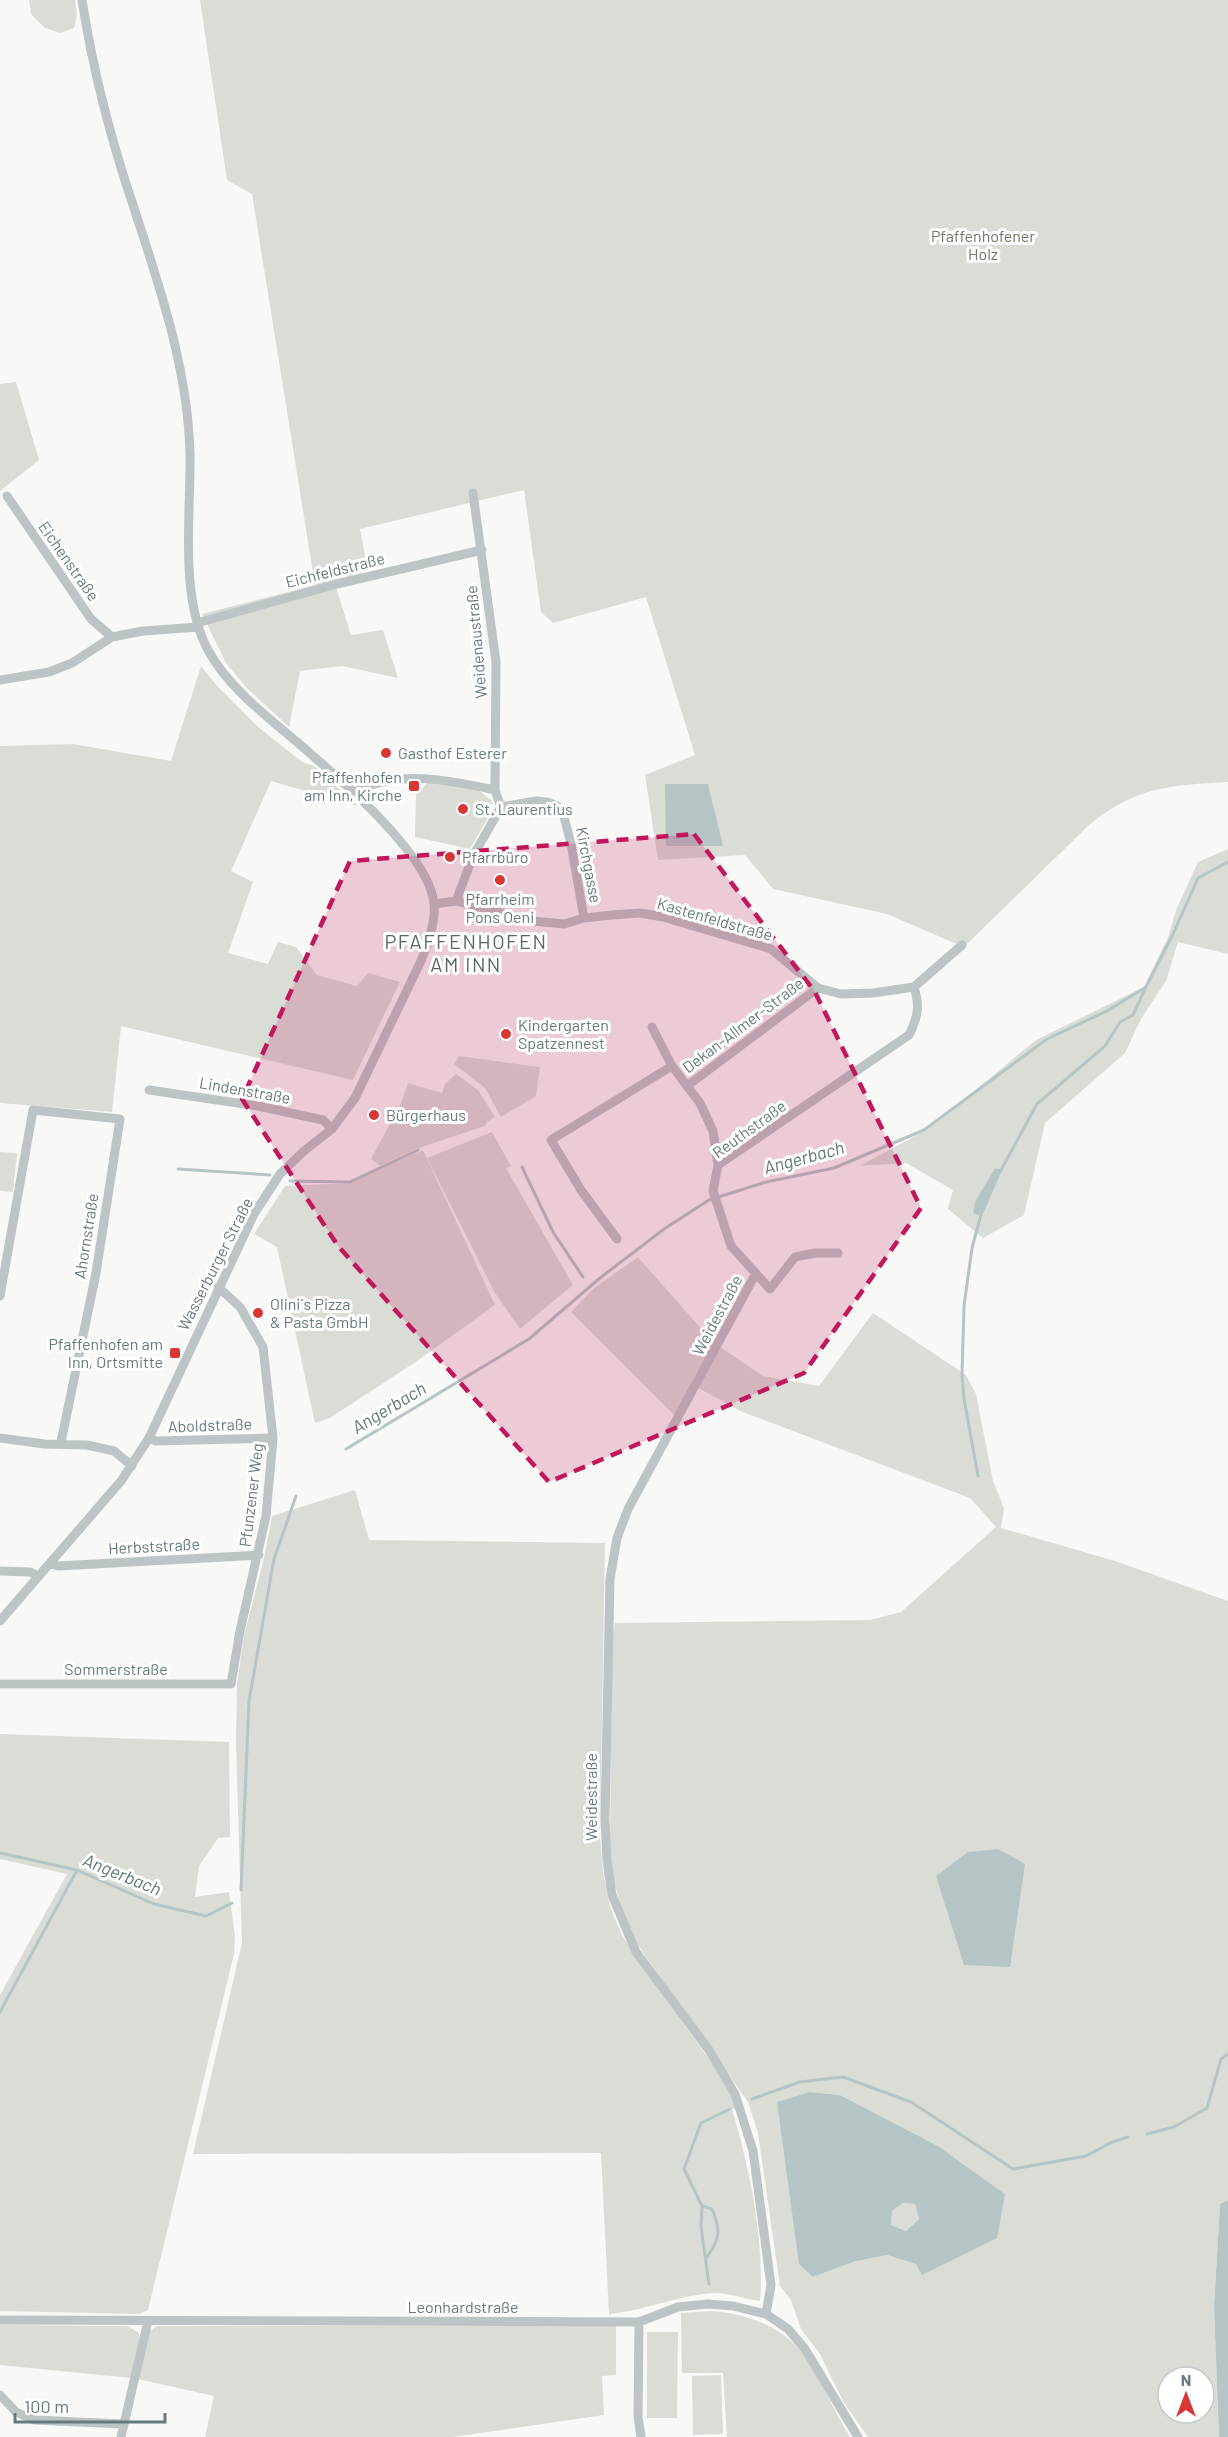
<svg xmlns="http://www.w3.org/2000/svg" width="1228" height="2437" font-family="Barlow,sans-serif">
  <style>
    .green { fill: #daddd6; fill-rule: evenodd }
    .water { fill: #b5c5c6; fill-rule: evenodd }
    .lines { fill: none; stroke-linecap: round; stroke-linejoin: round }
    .stream { stroke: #b5c5c6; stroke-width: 3 }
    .minor { stroke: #bdc4c5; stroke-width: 9 }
    .marked { fill: #c2185b; fill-opacity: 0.2; stroke: #c2185b; stroke-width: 4.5; stroke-dasharray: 12 8; stroke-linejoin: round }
    .poi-dot { fill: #d93636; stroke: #fff; stroke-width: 2 }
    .labels { text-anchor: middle; stroke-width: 6; stroke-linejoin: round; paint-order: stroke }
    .park-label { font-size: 16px; fill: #6c7864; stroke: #fff }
    .street-label { font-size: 16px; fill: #657a7f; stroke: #fff }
    .poi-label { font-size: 16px; fill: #657a7f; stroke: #fff; text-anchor: start }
    .water-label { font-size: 18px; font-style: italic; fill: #607879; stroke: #fff }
    .quarter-label { font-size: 20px; letter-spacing: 1.5px; fill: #57676b; stroke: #fff }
  </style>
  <rect width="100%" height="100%" fill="#f8f8f6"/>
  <path class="green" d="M29,0H75L77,15L74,28L60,33L45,28L31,14Z
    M200,0H1228V782C1171,785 1136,787 1090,824L962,949L959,945L887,914L773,889L745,855L658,860L645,775L695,755L646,597L553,623L541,612L524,490L360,529L368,571L334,581L351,635L383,630L398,678L342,666L300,671L289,727L246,687L226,663L202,614L315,585L252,194L227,180Z
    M16,382L39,460L0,491V384Z
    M201,666L217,686L258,727L302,762L314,766L358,806L271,781L231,871L253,882L228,953L268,964L278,942L296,947L317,975L357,986L368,973L400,982L353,1080L121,1026L112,1112L0,1103V746L73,744L171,761Z
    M428,782L477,789L492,801L490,814L470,849L415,837L416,795Z
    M1228,849V954L1178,942L1166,981L1141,1019L1125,1053L1045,1123L1024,1215L983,1238L948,1209L953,1190L906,1163L859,1166L927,1130L1036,1040L1144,987L1169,935L1176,910L1198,862Z
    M459,1056L540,1067L536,1096L501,1117L485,1088L454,1064Z
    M456,1074L478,1090L495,1117L487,1122L485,1126L416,1149L380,1166L371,1159L401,1103L408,1083L442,1093L445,1084Z
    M492,1132L511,1166L506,1168L573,1285L520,1329L495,1293L427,1158Z
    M423,1150L495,1305L417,1361L330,1418L315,1423L277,1247L254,1234L285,1186L349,1183Z
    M0,1152L17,1153L13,1192L0,1191Z
    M638,1257L713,1342L763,1376L819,1386L873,1313L966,1375L976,1394L993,1481L1004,1508L1001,1528L1115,1561L1228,1601V2200L1220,2204L1214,2307L1219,2437H868L843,2401L820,2354L801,2329L791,2300L780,2286L758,2133L748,2102L637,1944L623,1915L614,1881L610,1851L612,1637L615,1623L870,1620L901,1612L996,1527L970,1498L740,1411L693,1385L674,1415L571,1312L594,1288ZM809,2092L840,2095L938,2146L1005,2194L916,2264L887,2255L853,2262L813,2277L777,2102ZM1168,2377H1204V2413H1168Z
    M355,1490L369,1540L605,1543L600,1838L603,1871L610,1907L622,1935L636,1958L725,2081L738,2108L732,2109C749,2166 765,2242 760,2301C745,2299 729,2293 714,2293C678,2295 644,2311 609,2314L601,2153L193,2154L242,1943L236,1743L237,1684L244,1636L264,1558L272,1516Z
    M0,1734L229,1742L230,1837L218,1838L199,1866L195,1897L229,1892L235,1936L234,1954L148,2310L139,2314L0,2311V1995L67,1874L0,1859Z
    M903,2203L915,2204L919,2219L906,2231L891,2225L892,2211Z
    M713,2311C762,2316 796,2334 820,2380C830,2399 838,2418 850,2437H727L723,2373H682L681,2313Z
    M0,2325L127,2326L139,2333V2346L131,2378L0,2365Z
    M157,2326H616V2375L602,2376L604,2415L453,2437H205L214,2396L138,2379L149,2332Z
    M647,2332H678L677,2418H647Z
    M721,2375L723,2434L693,2435L692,2376Z"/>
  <path class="water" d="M665,784H708L723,846H666Z
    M995,1168L1002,1170L984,1212L978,1215L973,1213L975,1202Z
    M998,1849L1025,1864L1010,1967L964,1965L936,1876L968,1852Z
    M809,2092L840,2095L938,2146L1005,2194L997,2238L922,2275L916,2264L887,2255L853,2262L813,2277L799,2264L777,2102ZM903,2203L915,2204L919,2219L906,2231L891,2225L892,2211Z
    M1228,2200V2437H1219L1214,2307L1220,2204Z"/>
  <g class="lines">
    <path class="stream" d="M522,1167L553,1232L583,1277
      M178,1169L270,1175
      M1000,1172L1037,1104L1105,1046L1120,1022L1133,1015L1145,989
      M290,1181L350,1182L418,1150
      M346,1449L529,1339L600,1278L664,1229L709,1200L766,1182L834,1168L924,1130L1047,1039L1107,1011L1146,987L1174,932L1198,878L1228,862
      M978,1476L964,1399L962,1375L964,1306L972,1248L982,1211
      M0,1853L77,1870L154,1904L206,1916L232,1903
      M241,1890L249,1701L274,1559L296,1496
      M0,2012L77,1870
      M752,2099L800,2082L843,2077L911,2102L1013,2169L1086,2156L1112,2142L1128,2137
      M1147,2134L1174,2127L1207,2108L1221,2059L1228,2054
      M702,2206L712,2209C721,2230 720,2239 707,2257
      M709,2284L701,2227L702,2206L684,2169L701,2123L730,2109"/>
    <path class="minor" d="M7,496L91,619L112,637
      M197,623L337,584L482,550
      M0,680L49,672L72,663L112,637L143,631L199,627
      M355,792C398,769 449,780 495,790
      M501,807L536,801L547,802L557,806L563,813L571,844L584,918
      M456,901L473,856L501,807L495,790L496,662L473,493
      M434,904L456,901L532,921L564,924L584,918L612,915L640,913L663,917L771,949L818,988L841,994L873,993L914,987L962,945
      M652,1027L672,1066L700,1103L713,1131L718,1165L713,1191L731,1246L770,1289L795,1257L815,1253H838
      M687,1086L818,988
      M149,1090L258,1106L323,1120L332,1129
      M718,1165L909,1035C918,1017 920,1006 914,987
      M617,1239L581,1190L551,1140L672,1066
      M755,1275L628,1509L617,1538L610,1579L605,1819L607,1860L612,1895L636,1952L709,2050L735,2094L753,2151L771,2285L766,2314
      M0,1296L33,1110L120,1119L96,1273L61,1442
      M0,1438L44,1444L87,1445L114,1451L132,1466
      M149,1438L156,1441L273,1438
      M50,1563L58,1566L259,1555
      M0,1571L30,1572L38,1576
      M0,1621L121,1481L149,1438L254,1214L280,1174L304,1151L332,1129L355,1098L421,961C428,944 436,922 434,904C432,883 418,863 405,847C373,807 335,775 297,742C265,715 228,687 208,650C179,596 191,514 190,454C188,369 160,288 134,208C111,140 93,71 82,0
      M0,1684H231L240,1631L266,1516L273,1438L263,1347L240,1307L218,1287
      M0,2320L639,2322L678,2307L707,2304L733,2306L766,2314L788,2329L805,2349L858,2437
      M639,2322L638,2417L641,2437
      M0,2395L16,2412L34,2420L123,2424
      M121,2437L148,2321"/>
  </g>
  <path class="marked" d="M694,834L815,992L921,1208L804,1373L549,1482L338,1246L242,1099L350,861Z"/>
  <g class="poi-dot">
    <circle cx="386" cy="753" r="6"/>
    <rect x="408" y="780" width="12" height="12" rx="3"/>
    <circle cx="463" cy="809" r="6"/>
    <circle cx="450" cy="857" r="6"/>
    <circle cx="500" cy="880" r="6"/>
    <circle cx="506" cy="1034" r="6"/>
    <circle cx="374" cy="1115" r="6"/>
    <circle cx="258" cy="1313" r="6"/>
    <rect x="169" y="1347" width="12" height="12" rx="3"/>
  </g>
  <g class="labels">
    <g class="park-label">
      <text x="983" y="242">Pfaffenhofener<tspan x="983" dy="18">Holz</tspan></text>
    </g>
    <g class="street-label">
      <text transform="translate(69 561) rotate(55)" y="6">Eichenstraße</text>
      <text transform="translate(335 570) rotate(-14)" y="6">Eichfeldstraße</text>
      <text transform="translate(476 642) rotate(-95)" y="6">Weidenaustraße</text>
      <text transform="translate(589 865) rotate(79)" y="6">Kirchgasse</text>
      <text transform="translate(715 919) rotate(16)" y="6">Kastenfeldstraße</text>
      <text transform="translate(743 1025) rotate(-37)" y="6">Dekan-Allmer-Straße</text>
      <text transform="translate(245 1090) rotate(10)" y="6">Lindenstraße</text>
      <text transform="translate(749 1129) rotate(-36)" y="6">Reuthstraße</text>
      <text transform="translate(86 1236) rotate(-81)" y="6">Ahornstraße</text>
      <text transform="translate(215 1264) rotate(-63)" y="6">Wasserburger Straße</text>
      <text transform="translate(717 1315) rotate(-62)" y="6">Weidestraße</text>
      <text transform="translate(210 1425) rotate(-2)" y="6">Aboldstraße</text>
      <text transform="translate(251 1495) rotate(-83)" y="6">Pfunzener Weg</text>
      <text transform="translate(154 1546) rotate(-3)" y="6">Herbststraße</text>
      <text x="116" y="1675">Sommerstraße</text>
      <text transform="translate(591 1797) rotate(-90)" y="6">Weidestraße</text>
      <text x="463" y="2313">Leonhardstraße</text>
    </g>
    <g class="poi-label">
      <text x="398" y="759">Gasthof Esterer</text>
      <text x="402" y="783" text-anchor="end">Pfaffenhofen<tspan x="402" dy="18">am Inn, Kirche</tspan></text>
      <text x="475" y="815">St. Laurentius</text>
      <text x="462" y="863">Pfarrbüro</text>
      <text x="500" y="905" text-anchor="middle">Pfarrheim<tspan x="500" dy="18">Pons Oeni</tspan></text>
      <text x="518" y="1031">Kindergarten<tspan x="518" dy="18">Spatzennest</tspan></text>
      <text x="386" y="1121">Bürgerhaus</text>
      <text x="270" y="1310">Olini´s Pizza<tspan x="270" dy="18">&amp; Pasta GmbH</tspan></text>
      <text x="163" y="1350" text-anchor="end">Pfaffenhofen am<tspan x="163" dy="18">Inn, Ortsmitte</tspan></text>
    </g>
    <g class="water-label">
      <text transform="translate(804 1158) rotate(-15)" y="6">Angerbach</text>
      <text transform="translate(389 1408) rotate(-31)" y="6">Angerbach</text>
      <text transform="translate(122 1875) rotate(22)" y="6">Angerbach</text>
    </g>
    <g class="quarter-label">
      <text x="466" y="949">PFAFFENHOFEN<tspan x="466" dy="23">AM INN</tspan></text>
    </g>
  </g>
  <g transform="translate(1186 2395)"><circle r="28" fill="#ffffff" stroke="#c1cacc" stroke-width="1.5"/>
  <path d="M0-4.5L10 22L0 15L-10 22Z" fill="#d93636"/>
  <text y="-9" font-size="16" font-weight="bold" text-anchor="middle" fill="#657a7f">N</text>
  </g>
  <path d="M15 2413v9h150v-9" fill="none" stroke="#657a7f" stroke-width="3"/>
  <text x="24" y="2413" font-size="18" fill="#657a7f" stroke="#ffffff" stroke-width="4.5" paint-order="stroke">100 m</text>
</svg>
